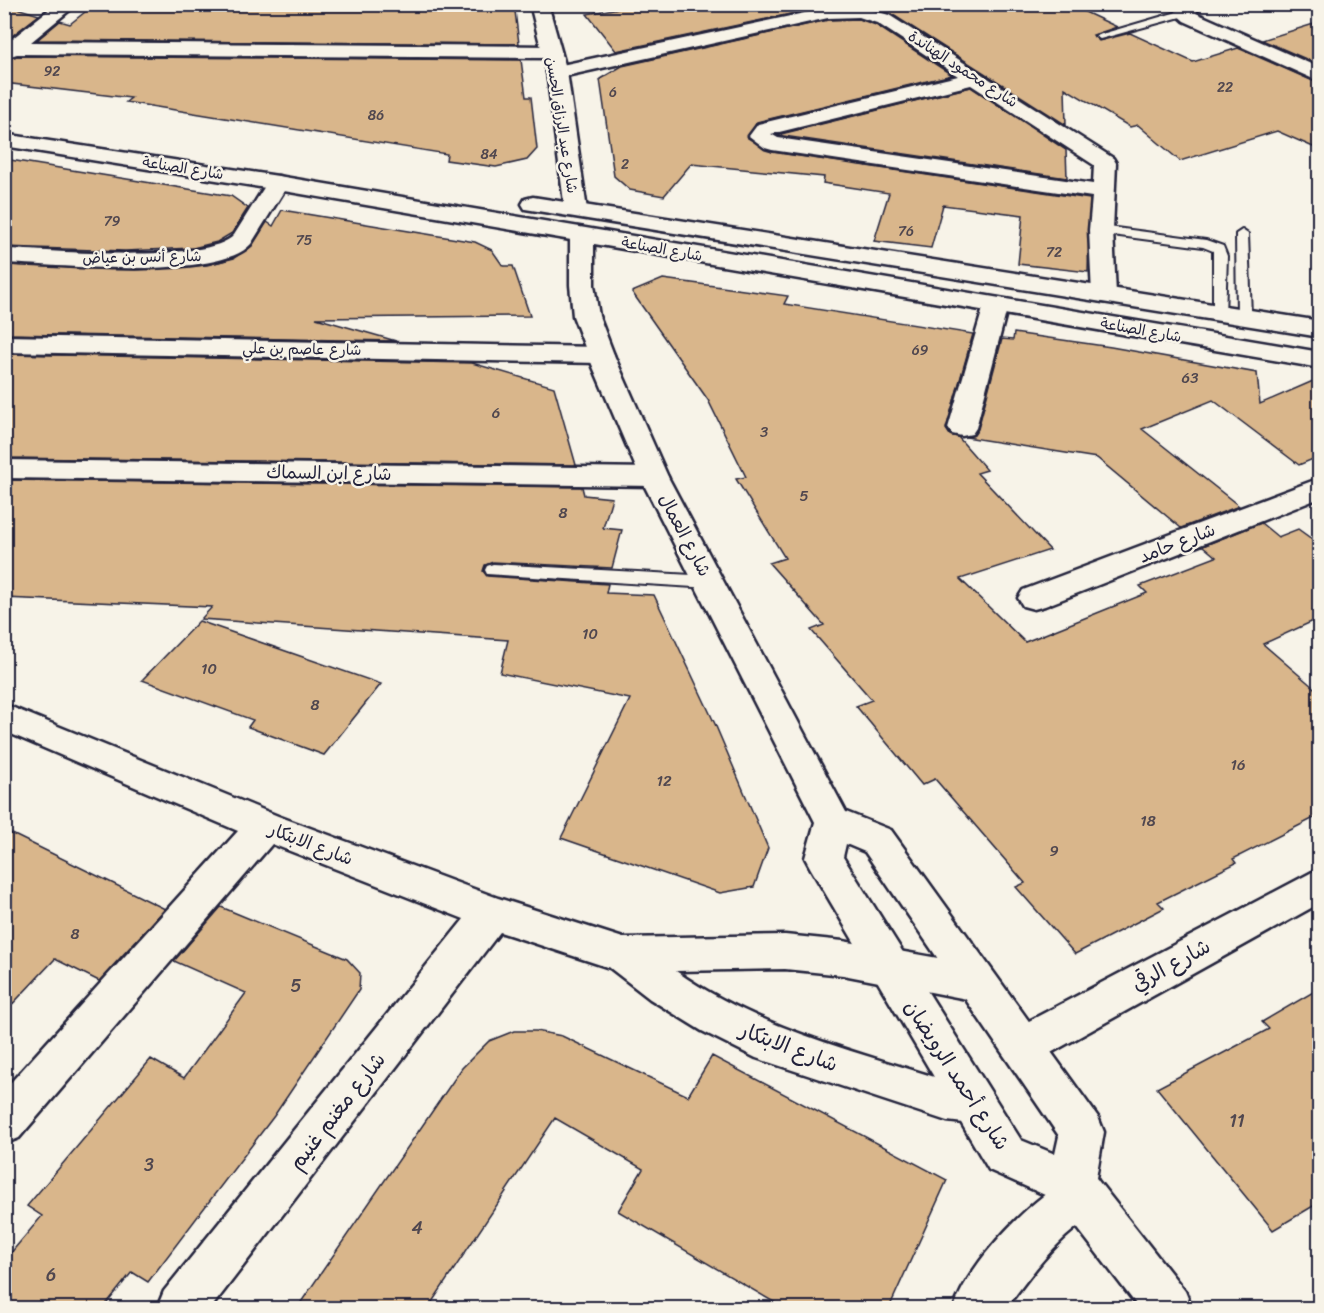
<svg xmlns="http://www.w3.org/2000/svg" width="1324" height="1313" font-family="Sriracha,'Playpen Sans Arabic',sans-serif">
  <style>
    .building { fill: #d9b68b; stroke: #22223b; stroke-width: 1.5 }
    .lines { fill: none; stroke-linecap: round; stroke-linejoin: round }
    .service-casing { stroke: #22223b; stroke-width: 4 }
    .minor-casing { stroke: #22223b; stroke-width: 5 }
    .tertiary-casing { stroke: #22223b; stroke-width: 5 }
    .secondary-casing { stroke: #22223b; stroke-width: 5 }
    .service { fill: #f7f3e8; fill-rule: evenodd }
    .minor { fill: #f7f3e8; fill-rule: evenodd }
    .tertiary { fill: #f7f3e8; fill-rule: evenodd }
    .secondary { fill: #f7f3e8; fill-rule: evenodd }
    .labels { text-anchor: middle; stroke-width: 5; stroke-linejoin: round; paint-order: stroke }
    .far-number-label { font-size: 14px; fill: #50474f }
    .far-street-label { font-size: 15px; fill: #22223b; stroke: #f7f3e8 }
    .number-label { font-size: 15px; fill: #50474f }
    .street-label { font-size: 18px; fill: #22223b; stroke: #f7f3e8 }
    .near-number-label { font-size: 18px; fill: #50474f }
    .near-street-label { font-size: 21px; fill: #22223b; stroke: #f7f3e8 }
  </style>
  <rect width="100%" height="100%" fill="#f7f3e8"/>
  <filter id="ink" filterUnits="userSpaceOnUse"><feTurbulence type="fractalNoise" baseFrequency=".0167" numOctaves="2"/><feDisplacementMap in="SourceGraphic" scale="12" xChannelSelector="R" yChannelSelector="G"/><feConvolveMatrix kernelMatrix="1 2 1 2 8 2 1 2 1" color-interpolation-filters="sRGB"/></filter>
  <g filter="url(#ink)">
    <path class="building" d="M4,4L39,15L4,42Z
      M95,4L467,6L515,11L519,44L37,40L60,21L70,24Z
      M640,4H1068L1117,27L1093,35L1099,41L1130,33L1193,62L1238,48L1320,84V150L1277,131L1180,161L1138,125L1130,127L1065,88L1066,125L890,13L861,5L828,6L616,51L587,14Z
      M859,19L876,25L952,75L757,122L748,138L772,152L1090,199L1088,272L1018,264L1023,215L943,205L931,248L874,241L889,193L823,183L824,177L691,164L664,196L630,190L614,176L600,79L622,66L828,20Z
      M1320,22V65L1262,40Z
      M17,56L521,60L526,97H531L537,149L527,160L496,167L446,160L447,154L126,102L131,98L4,83V60Z
      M971,87L1066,150L1067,178L777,135Z
      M4,159L231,196L248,208L232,233L217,242L193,248L125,251L4,247Z
      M282,210L475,242L492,250L503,266H513L530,316L316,318L396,341L4,334V265L135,270L207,265L234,258L252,246L267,222L273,226Z
      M663,279L788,296L784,304L973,334L946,429L950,435L958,437L987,470L977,473L1050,550L960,579L1025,642L1147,593L1140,586L1216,557L1203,546L1261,523L1278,537L1298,529L1320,545V618L1263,644L1320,693V815L1233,859L1236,863L1158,902L1164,908L1075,954L1016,887L1025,883L935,779L922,785L856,706L872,700L811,630L824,625L769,563L785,558L736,479L746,477L708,400L632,292Z
      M1014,333L1111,347L1257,373L1260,404L1320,378V456L1299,465L1213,400L1142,429L1239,506L1181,528L1097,458L966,437L974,435L978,429L1002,339L1013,340Z
      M4,354L472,363L554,387L576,465L4,458Z
      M4,480L582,487L584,495L612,498L603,528L622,530L612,568L493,562L485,565L483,571L487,576L608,584L606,593L654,595L715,724L768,848L754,887L720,893L561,838L630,699L500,673L508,640L201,619L212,607L4,598Z
      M199,621L381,684L324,755L248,727L253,720L142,680Z
      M4,830L165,909L99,981L55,959L4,1013Z
      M221,907L347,959L360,973L359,990L274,1116L148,1282L132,1272L103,1308H4V1261L42,1216L27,1206L151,1059L184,1078L246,993L174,961Z
      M1320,988V1202L1273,1230L1157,1088L1269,1029L1262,1022Z
      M514,1031H536L562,1036L688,1096L712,1056L947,1180L889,1308H784L618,1211L643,1169L555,1118L428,1308H297L462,1068L489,1041Z"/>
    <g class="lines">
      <g class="service-casing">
        <path id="service" d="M1184,10L1188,11V15L1100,39L1095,36Z
          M1101,226L1206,240L1223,246L1227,256L1225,316L1220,317L1213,313V251L1203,247L1097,233L1095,230Z
          M1242,230L1248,234L1251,316L1244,320L1237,316L1236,234Z
          M493,564L710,576L719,582L710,588L487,574L485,570L487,566Z"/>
      </g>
      <g class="minor-casing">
        <path id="minor" d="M56,4H77L31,42L551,46L561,52L551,58L17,54L4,58V45Z
          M1182,4H1201L1196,13L1320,68V82L1184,21L1175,13Z
          M860,7L889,15L1113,158L1116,163L1113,230L1116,295L1113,300L1104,302L1095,300L1092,295L1089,230L1092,197L772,150L765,148L749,136L758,124L958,76L877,23L859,17L828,18L557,78L547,72L557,66L828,8ZM971,85L1094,165L1093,184L778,138L771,134Z
          M278,176L286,178L289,183L251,244C219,281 55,265 4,263V249C48,250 207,265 234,235L270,178Z
          M996,298L1005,300L1008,305L976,428L972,434L962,436L952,434L948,428L984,305L987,300Z
          M4,336L601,347L610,349L614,355L610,361L601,363L4,352Z
          M4,460L654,468L664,471L668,477L664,483L654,486L4,478Z
          M1320,478V498L1045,606L1034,609L1023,606L1018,598L1023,590Z
          M4,704L278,816L498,898L623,938L785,935L843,941L977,965L991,970L997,983L991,996L977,1001L843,975L785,969L676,971C757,1028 854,1051 947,1081L972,1084L987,1090L994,1104L987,1118L972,1124L947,1121L756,1058L702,1031L650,999L610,968L500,932L211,1308H157L164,1291L464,919L272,844L19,1138L4,1144V1090L238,831L4,731Z
          M1320,868V903L1038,1060L1023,1065L1008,1060L1002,1046L1008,1032Z
          M1081,1173L1097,1179L1104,1195C1095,1216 1079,1224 1063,1239C1041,1260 1024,1284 1006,1308H954C968,1263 1037,1190 1081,1173Z"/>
      </g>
      <g class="tertiary-casing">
        <path id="tertiary" d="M530,4H548L567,72L587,210L584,215H568L565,210L547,72Z
          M582,228L590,230L594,235V285L599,316L614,355L668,477L846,812L891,830L1098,1117L1104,1132L1096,1178L1185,1291L1192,1308H1139L1056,1200L989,1170L811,869L805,858L815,822L640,477L588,355L573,316L570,285V235L574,230ZM846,844L865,852L1059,1136L1055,1154L1021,1140L843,857Z"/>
      </g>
      <g class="secondary-casing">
        <path id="secondary" d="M4,134L278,176L1320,352V368L278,190L4,146Z
          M533,197L1320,321V337L525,209L522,204L525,199Z"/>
      </g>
      <use href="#service" class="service"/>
      <use href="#minor" class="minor"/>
      <use href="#tertiary" class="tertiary"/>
      <use href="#secondary" class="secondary"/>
    </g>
  </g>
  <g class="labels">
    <g class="far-number-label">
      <text x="52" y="76">92</text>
      <text x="1225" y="92">22</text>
      <text x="613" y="97">6</text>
      <text x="376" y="120">86</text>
      <text x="489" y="159">84</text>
      <text x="625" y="169">2</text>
      <text x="112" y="226">79</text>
      <text x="906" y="236">76</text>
      <text x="304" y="245">75</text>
      <text x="1054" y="257">72</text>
      <text x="920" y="355">69</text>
    </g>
    <g class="far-street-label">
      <text transform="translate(963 69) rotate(33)" y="5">شارع محمود الهناندة</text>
      <text transform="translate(562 125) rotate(81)" y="5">شارع عبد الرزاق الحسن</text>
      <text transform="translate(183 168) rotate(9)" y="5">شارع الصناعة</text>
      <text transform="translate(662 249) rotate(10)" y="5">شارع الصناعة</text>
      <text transform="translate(142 257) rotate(-1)" y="5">شارع أنس بن عياض</text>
      <text transform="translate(1141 330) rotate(10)" y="5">شارع الصناعة</text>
      <text transform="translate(302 349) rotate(1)" y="5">شارع عاصم بن علي</text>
    </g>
    <g class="number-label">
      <text x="1190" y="383">63</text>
      <text x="496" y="418">6</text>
      <text x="764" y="437">3</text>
      <text x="804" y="501">5</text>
      <text x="563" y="518">8</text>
      <text x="590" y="639">10</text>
      <text x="209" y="674">10</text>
      <text x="315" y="710">8</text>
      <text x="1238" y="770">16</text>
      <text x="664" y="786">12</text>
      <text x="1148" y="826">18</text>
      <text x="1054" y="856">9</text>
      <text x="75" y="939">8</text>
    </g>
    <g class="street-label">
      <text transform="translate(329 473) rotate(1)" y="6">شارع ابن السماك</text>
      <text transform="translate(685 535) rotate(62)" y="6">شارع العمال</text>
      <text transform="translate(1177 543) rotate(-21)" y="6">شارع حامد</text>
      <text transform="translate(311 844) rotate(21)" y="6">شارع الابتكار</text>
    </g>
    <g class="near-number-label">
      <text x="296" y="992">5</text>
      <text x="1237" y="1127">11</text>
      <text x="149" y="1171">3</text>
      <text x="417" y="1234">4</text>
      <text x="51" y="1281">6</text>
    </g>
    <g class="near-street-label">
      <text transform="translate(1171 965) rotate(-29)" y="7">شارع الرقي</text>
      <text transform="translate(789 1047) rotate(21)" y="7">شارع الابتكار</text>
      <text transform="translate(957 1075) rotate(57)" y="7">شارع أحمد الرويضان</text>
      <text transform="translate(337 1111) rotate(-52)" y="7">شارع مغنم غنيم</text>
    </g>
  </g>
  <rect width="1324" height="1313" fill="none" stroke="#f7f3e8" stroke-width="24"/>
  <rect x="12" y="12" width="1300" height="1289" fill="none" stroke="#22223b" stroke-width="2" filter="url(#ink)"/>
</svg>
